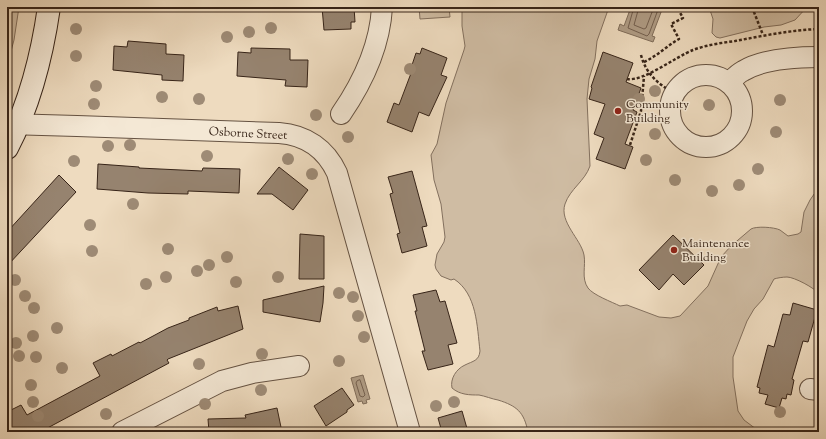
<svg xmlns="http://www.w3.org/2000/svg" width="826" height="439" font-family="'Sorts Mill Goudy',serif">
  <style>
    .green { fill: #cfbca3; stroke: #83705e }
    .water { fill: #b09d86; stroke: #806d5a }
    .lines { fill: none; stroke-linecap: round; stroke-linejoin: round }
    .shore { stroke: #74604f; stroke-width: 1 }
    .building { fill: #96836f; stroke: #372418 }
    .street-casing { stroke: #655242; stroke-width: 22 }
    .secondary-casing { stroke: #372418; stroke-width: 24 }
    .path { stroke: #372418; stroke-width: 2.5; stroke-dasharray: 3 2; stroke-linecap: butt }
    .street { stroke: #f4e8d5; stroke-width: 20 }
    .secondary { stroke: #f4e8d5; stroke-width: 22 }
    .tree { fill: #9e8b76 }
    .poi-dot { fill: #8f2418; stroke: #f4e8d5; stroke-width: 1.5 }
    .labels { text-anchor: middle; stroke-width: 3; stroke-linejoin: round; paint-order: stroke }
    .poi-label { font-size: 12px; fill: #372418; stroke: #f4e8d5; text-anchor: start }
    .street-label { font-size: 12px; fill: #372418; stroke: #f4e8d5 }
  </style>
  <rect width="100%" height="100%" fill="#eedbbf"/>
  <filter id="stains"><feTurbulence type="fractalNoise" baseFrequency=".005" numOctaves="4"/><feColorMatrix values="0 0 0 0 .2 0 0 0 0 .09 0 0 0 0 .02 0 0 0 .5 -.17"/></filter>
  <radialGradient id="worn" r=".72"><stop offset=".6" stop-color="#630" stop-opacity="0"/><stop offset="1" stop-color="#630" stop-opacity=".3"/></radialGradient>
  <path class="green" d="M7,7H19L14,40L7,66Z
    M419,7H449L450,17L420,19Z
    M462,7H609L597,41L595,59L589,79L587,99L590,166C585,181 570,189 565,204C559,222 581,239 584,255C586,266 581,278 588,288C593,295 612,302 620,306L627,305L659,317L671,318L680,316L708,286L721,257L731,246L751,229C756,226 774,227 780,230C783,232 785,234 788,236L798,234L801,232L804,212L810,200L819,187V294C815,288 794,277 787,277C783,277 777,278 774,279L763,299L754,309L747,321L733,357V377L738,411L744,420L760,432H528C524,412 517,406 498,400C492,399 485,396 479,395C470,395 460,395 452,388C450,379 456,369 465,365C473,361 479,361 480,351C477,326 477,294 454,279L451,280L441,276L436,269L435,265L437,254L444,242L445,237L441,204L434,180L431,155L437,144L446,103L464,50L465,46L462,26Z
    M709,7H807L795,20L781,25L764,27L720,38L716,37L712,33L713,19Z"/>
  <path class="water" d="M631,7H663L652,36L655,37L653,42L618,30L620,24L624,26Z
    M363,375L370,399L366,400L367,403L363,404L362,401L358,402L351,378Z"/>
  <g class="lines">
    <path class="shore" d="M634,7L628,28L647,36L649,34L659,7
      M639,7L634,25L644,29L646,28L654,7
      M360,380L365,395L363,397L360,396L356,383L357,381Z"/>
  </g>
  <path class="building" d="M322,7H354L355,22H351V29L324,30Z
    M128,41L166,44V54L184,55L183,81L162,80V75L113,70L114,46L127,47Z
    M251,48L290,49V60H308L307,87L285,86L286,80L237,76L238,52L251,53Z
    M422,48L447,58L441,75L447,77L429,116L419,112L412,132L387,122L394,103L399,105L413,68H411L416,53L420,54Z
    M603,52L633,63L626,82L641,88L633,110L637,112L625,144L633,147L625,169L596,159L604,138L594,134L605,104L589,99L592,88L591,87Z
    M98,164L139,167V168L202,171L203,168L240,169L239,193L188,191V194L148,193L97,189Z
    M279,167L308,190L293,210L272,194H257Z
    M412,171L427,226L422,227L427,246L402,253L397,234L400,233L390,194L393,193L388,177Z
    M59,175L76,192L7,266V232Z
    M300,234L324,236V279H299Z
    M673,235L704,265L684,285L673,274L659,290L639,270Z
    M324,286L323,303L320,322L263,312V300Z
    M436,290L440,302L445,301L457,343L448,345L453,364L428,370L422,351H425L415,311H417L413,295Z
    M793,303L817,310L808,342L803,341L792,379L794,380L791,395L787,394L786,399L782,398L779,408L765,404L768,395L759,393L760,388L757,387L768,345L774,347L783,314L790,315Z
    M238,306L243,329L168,359L167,360L169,363L40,432H7V412L21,405L27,415L100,376L93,363L111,354L112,356L139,342L140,343L168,328L189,320V318L217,307L218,311Z
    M342,388L354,405L347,410V412L326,426L314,406Z
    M277,408L282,432H209L208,419L246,418L245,415Z
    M462,411L468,432H442L438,418Z"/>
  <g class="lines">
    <g class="street-casing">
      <path id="street" d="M670 111a36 36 0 1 1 72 0a36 36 0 1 1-72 0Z
        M729,83C733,79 737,74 743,71C763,59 796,57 819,57
        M341,114C363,82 380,46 382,7
        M7,124L77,126L279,133C306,135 326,149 337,173L410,432
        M810,389L819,390
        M122,432L222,381L252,373L299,366"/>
    </g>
    <g class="secondary-casing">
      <path id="secondary" d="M7,148C30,104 42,56 49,7"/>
    </g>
    <path class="path" d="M752,7L763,35
      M641,55C646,74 658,84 674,93
      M644,62C657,56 667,46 679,39L671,24L683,18L678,9L681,7
      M627,79C643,82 677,56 693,50C706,45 721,43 735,41C762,36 791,30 819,29
      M630,145L641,111L644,76"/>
    <use href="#street" class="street"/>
    <use href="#secondary" class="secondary"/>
  </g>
  <g class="tree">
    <circle cx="271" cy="28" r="6"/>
    <circle cx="76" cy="29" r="6"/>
    <circle cx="249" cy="32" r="6"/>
    <circle cx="227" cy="37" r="6"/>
    <circle cx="76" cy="56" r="6"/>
    <circle cx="410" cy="69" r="6"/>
    <circle cx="96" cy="86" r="6"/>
    <circle cx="655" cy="91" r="6"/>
    <circle cx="162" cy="97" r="6"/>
    <circle cx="199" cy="99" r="6"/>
    <circle cx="639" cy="99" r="6"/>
    <circle cx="780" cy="100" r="6"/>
    <circle cx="94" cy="104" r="6"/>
    <circle cx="709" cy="105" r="6"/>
    <circle cx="316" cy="115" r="6"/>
    <circle cx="776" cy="132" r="6"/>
    <circle cx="655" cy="134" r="6"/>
    <circle cx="348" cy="137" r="6"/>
    <circle cx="130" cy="145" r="6"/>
    <circle cx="108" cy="146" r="6"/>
    <circle cx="207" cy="156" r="6"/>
    <circle cx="288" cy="159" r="6"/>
    <circle cx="646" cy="160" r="6"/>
    <circle cx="74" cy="161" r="6"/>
    <circle cx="758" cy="169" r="6"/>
    <circle cx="312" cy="174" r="6"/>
    <circle cx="675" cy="180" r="6"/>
    <circle cx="739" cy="185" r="6"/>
    <circle cx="712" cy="191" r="6"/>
    <circle cx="133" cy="204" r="6"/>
    <circle cx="90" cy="225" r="6"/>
    <circle cx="168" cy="249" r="6"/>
    <circle cx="92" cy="251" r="6"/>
    <circle cx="227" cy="257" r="6"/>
    <circle cx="209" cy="265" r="6"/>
    <circle cx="197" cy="271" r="6"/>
    <circle cx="166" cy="277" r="6"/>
    <circle cx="278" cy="277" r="6"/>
    <circle cx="15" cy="280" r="6"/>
    <circle cx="236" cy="282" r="6"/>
    <circle cx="146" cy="284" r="6"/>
    <circle cx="339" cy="293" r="6"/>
    <circle cx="25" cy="296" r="6"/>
    <circle cx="353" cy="297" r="6"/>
    <circle cx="34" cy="308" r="6"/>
    <circle cx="358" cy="316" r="6"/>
    <circle cx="57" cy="328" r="6"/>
    <circle cx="33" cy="336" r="6"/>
    <circle cx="364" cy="337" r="6"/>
    <circle cx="16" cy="343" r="6"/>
    <circle cx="262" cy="354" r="6"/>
    <circle cx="19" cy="356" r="6"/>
    <circle cx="36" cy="357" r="6"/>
    <circle cx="339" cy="361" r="6"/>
    <circle cx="199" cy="364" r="6"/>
    <circle cx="62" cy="368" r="6"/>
    <circle cx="31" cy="385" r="6"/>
    <circle cx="261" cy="390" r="6"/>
    <circle cx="33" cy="402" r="6"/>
    <circle cx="454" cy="402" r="6"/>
    <circle cx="205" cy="404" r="6"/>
    <circle cx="436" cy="406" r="6"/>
    <circle cx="780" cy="412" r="6"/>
    <circle cx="106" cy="414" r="6"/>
    <circle cx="38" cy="416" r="6"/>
  </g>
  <g class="poi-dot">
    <circle cx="618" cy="111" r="4"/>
    <circle cx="674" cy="250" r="4"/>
  </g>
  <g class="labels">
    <g class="poi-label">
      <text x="626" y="108">Community<tspan x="626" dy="14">Building</tspan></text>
      <text x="682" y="247">Maintenance<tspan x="682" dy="14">Building</tspan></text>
    </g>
    <g class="street-label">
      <text transform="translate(248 133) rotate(3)" y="4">Osborne Street</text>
    </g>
  </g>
  <rect width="826" height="439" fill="none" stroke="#eedbbf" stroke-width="24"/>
  <rect x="8" y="8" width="810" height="423" fill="none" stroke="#372418" stroke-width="2"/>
  <rect x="12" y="12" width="802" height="415" fill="none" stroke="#372418"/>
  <rect width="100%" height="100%" filter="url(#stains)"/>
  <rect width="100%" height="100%" fill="url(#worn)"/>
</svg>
